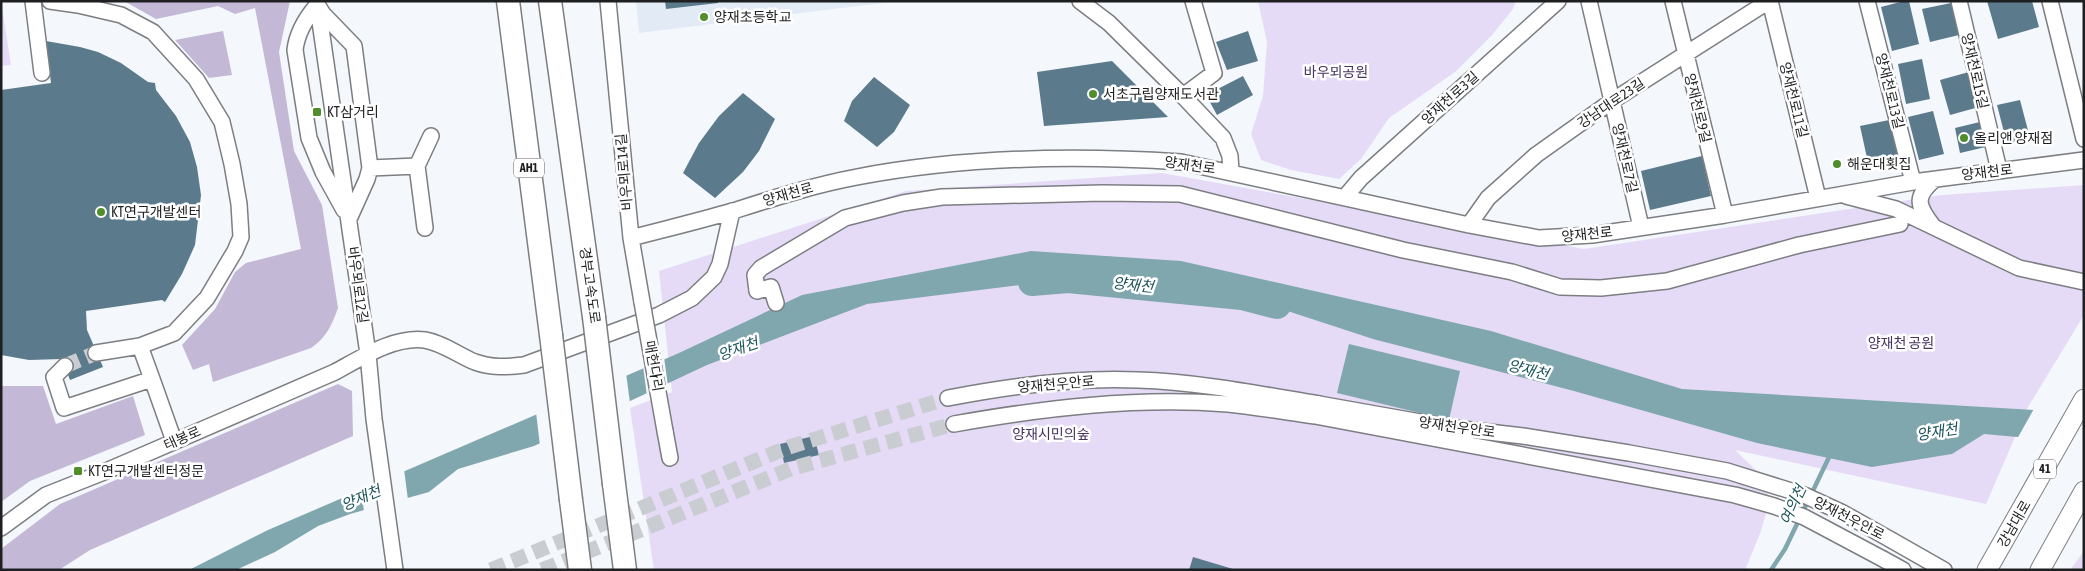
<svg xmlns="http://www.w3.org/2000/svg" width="2085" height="571" font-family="'Asap Condensed','Noto Sans KR',sans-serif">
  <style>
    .built { fill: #e2eaf5 }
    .green { fill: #e5dbf7 }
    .forest { fill: #c4b8d7 }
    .water { fill: #7fa7ad }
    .pier { fill: #f4f7fc }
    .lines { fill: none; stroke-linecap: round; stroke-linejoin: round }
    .stream { stroke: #7fa7ad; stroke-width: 4.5 }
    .river { stroke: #7fa7ad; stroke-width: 28 }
    .building { fill: #5b7b8c }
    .minor-tunnel { stroke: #c9ccd0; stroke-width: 15; stroke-dasharray: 15 8; stroke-linecap: butt }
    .minor-casing { stroke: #7c7e82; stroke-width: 18 }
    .major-casing { stroke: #7c7e82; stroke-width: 21 }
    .highway-casing { stroke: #7c7e82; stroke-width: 25 }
    .minor { stroke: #fff; stroke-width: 15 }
    .major { stroke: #fff; stroke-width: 19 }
    .highway { stroke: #fff; stroke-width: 22 }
    .minor-bridge-casing { stroke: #7c7e82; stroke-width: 18; stroke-linecap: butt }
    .highway-bridge-casing { stroke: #7c7e82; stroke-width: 25; stroke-linecap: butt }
    .minor-bridge { stroke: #fff; stroke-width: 15 }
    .highway-bridge { stroke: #fff; stroke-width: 22 }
    .poi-dot { fill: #508d2b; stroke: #fff; stroke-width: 2 }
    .labels { text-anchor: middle; stroke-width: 5; stroke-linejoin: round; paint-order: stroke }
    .shield { fill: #fff; stroke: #626264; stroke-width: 1 }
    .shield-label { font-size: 12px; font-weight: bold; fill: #1e1f21 }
    .poi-label { font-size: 14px; fill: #1e1f21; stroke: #fff; text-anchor: start }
    .street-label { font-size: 14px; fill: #1e1f21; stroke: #fff }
    .park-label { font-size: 14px; fill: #46335e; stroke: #fff }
    .water-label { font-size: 15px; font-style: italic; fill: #19535a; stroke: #fff }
  </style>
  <rect width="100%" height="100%" fill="#f4f7fc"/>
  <path class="built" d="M636,1H899L639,33Z"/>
  <path class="green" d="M1,1L11,65L1,66Z
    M1258,1H1516L1513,9L1492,35L1455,72L1389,118L1361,159L1339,179L1291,170L1261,160L1251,134L1263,96L1267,42Z
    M1162,173L1584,249L1942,195L2084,185V315L2028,407L1986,504L1735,450L1761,475L1770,499L1761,531L1745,570H654L630,408L672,392L659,271L906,191Z
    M2084,551V570H2070Z"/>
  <path class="forest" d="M124,1H290L279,52L294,151L322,205L338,308C332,325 326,338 311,348L213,382L209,364L193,370L182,345L215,309L235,272L246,263L301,249L255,8L235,14L218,6L156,19Z
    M223,31L232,75L209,78L175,40Z
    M338,384L352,391L353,436L90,550L59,570H1V549L60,504Z
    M1,386H43L56,424L133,396L145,435L30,481L1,502Z"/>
  <path class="water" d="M1031,251L1181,261L1491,331L1682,389L2084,413V443L1984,434L1952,454L1872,467L1757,443L1574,391L1373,339L1242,296L1068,279L867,304L707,365L534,446L458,469L429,492L350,514L318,526L275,552L236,570H189L268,530L679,353L802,295Z
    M1349,344L1460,371L1449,420L1337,393Z"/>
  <path class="pier" d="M664,357L668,386L647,396L643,366Z
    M626,373L630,403L540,446L536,412Z
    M2035,407L2084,410V446L2017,439Z
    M404,469L408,500L364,512L361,488Z"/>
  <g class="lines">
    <path class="stream" d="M1771,570L1785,549L1831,453"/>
    <path class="river" d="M1032,282L1068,279L1242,296L1277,305"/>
  </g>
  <path class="building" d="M665,1H718V3L666,9Z
    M1904,1H1909L1919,44L1892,51L1881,7Z
    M1987,1H2032L2039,27L1998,39Z
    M1951,3L1959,35L1930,42L1922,9Z
    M1248,31L1258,61L1227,70L1216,42Z
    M46,41L80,47L98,52L121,63L148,82L155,83L156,90L176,116L190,142L197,167L201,195L195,245L182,274L165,302L162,300L86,311L87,330L103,367L70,380L62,359L29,360L1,355V90L51,83Z
    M1922,59L1930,99L1906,104L1898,64Z
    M1112,61L1168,117L1044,126L1037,72Z
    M1969,72L1979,107L1950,115L1940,80Z
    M1243,76L1253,95L1217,115L1206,95Z
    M874,77L910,105L894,132L877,147L844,121L852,101Z
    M743,93L775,119L759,151L743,172L715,198L683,173L699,143L719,116Z
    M2020,100L2030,138L2007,144L1997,105Z
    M1933,111L1944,154L1919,160L1908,117Z
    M1894,119L1903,160L1869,167L1860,126Z
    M1984,121L1990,146L1960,153L1955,128Z
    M1702,156L1711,196L1650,210L1641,171Z
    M814,436L819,455L784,463L780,444Z
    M1193,557L1233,569V570H1189Z"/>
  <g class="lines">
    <path class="minor-tunnel" d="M65,366L96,353
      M491,570L789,447L948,398
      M542,570L793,468L954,424"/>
    <g class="minor-casing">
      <path id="minor" d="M33,1L42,73
        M50,1L78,5L121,15L153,32L196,79L222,122L232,164L239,204L241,237L235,251L207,298L174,333L140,346L152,379
        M317,1L368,354L374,419L395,570
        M608,1L631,238C665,229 699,221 733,211C774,198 814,185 857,177C962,157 1075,155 1181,162L1469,225L1539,238L1592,235L1725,215L1913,182L2084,160
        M1080,1L1109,23L1183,96L1223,138L1230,156L1231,172
        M1589,1L1641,227
        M1673,1L1725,215
        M1770,1L1818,198
        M1867,1L1913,182
        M1959,1L1999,170
        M2050,1L2084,139
        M317,5C306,18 297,32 295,50L309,138L323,172L344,210
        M318,6L323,14L354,46L370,168L367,179L349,219
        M1183,96L1214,73L1193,1
        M370,168L417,166
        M1846,196L1896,209L2019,268L2084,282
        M1345,197L1361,178L1558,1
        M1469,225L1488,198L1536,155L1612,101L1769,1
        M1933,226C1917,205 1914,197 1935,179
        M425,228L417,166L431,136
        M631,238L642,302
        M776,303L771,287L757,291L755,275L761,268L845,218L903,203L942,197L1102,193L1180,194L1403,250L1512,272L1560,287L1601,288L1667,281L1799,245L1900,224
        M96,353L140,346
        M65,366L54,377L64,408L152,379L174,441
        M948,398C1010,386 1075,377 1138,380C1199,382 1259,394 1319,404
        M954,424C1044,408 1136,397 1228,404C1257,407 1286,412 1315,416
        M665,431L670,458
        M1,528L46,495L104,472L335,372C361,358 394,336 425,340C443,343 458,355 475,362C491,368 507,367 524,365L659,315L692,298L714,277L720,264L732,211
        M1893,541L1944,570
        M1883,559L1903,570"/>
    </g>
    <g class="major-casing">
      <path id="major" d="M1987,570L2084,399
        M2040,570L2084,491"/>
    </g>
    <g class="highway-casing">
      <path id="highway" d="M508,1L551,335
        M550,1L594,317
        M614,484L625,570
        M571,500L580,570"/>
    </g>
    <use href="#minor" class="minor"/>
    <use href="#major" class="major"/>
    <use href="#highway" class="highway"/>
    <g class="minor-bridge-casing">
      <path id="minor-bridge" d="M642,302L665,431
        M1319,404L1454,428L1523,436L1629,453L1727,471L1804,495L1843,513L1893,541
        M1315,416L1735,495L1774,506L1804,517L1883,559"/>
    </g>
    <g class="highway-bridge-casing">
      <path id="highway-bridge" d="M594,317L614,484
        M551,335L571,500"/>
    </g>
    <use href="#minor-bridge" class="minor-bridge"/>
    <use href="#highway-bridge" class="highway-bridge"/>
  </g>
  <g class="poi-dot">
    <circle cx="704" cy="17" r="5"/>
    <circle cx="1093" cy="94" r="5"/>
    <rect x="312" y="107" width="10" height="10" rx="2.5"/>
    <circle cx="1964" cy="138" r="5"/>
    <circle cx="1837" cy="164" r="5"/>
    <circle cx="101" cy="212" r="5"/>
    <rect x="73" y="466" width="10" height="10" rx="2.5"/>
  </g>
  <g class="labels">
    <g class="shield">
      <rect x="514" y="158.5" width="30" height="19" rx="4"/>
      <rect x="2034" y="459.5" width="22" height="19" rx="4"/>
    </g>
    <g class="shield-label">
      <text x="529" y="172">AH1</text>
      <text x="2045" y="473">41</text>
    </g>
    <g class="poi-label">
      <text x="714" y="22">양재초등학교</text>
      <text x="1103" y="99">서초구립양재도서관</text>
      <text x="327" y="117">KT삼거리</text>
      <text x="1974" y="143">올리앤 양재점</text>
      <text x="1847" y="169">해운대횟집</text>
      <text x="111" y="217">KT연구개발센터</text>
      <text x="88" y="476">KT연구개발센터정문</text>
    </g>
    <g class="street-label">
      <text transform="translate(1975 71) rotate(77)" y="5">양재천로15길</text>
      <text transform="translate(1890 91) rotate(76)" y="5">양재천로13길</text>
      <text transform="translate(1450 98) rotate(-42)" y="5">양재천로3길</text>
      <text transform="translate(1794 100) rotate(76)" y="5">양재천로11길</text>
      <text transform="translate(1611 103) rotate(-34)" y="5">강남대로23길</text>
      <text transform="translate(1698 108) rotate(76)" y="5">양재천로9길</text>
      <text transform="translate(1625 158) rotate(77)" y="5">양재천로7길</text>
      <text transform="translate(1190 165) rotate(8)" y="5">양재천로</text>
      <text transform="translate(624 172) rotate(-95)" y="5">비우뫼로14길</text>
      <text transform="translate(1987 172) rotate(-7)" y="5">양재천로</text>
      <text transform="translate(788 194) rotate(-16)" y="5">양재천로</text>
      <text transform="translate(1587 234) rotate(-6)" y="5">양재천로</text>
      <text transform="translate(358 285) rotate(82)" y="5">바우뫼로12길</text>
      <text transform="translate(590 285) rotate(82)" y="5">경부고속도로</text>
      <text transform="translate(654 366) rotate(80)" y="5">매헌다리</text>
      <text transform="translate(1056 384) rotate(-5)" y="5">양재천우안로</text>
      <text transform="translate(1457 427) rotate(8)" y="5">양재천우안로</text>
      <text transform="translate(182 438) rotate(-24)" y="5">태봉로</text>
      <text transform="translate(1849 518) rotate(27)" y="5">양재천우안로</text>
      <text transform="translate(2014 524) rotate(-60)" y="5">강남대로</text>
    </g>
    <g class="park-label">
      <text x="1336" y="77">바우뫼공원</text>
      <text x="1901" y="348">양재천 공원</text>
      <text x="1051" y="439">양재시민의숲</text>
    </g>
    <g class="water-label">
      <text transform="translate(1133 285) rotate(6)" y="5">양재천</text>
      <text transform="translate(738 349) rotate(-19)" y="5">양재천</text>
      <text transform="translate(1528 370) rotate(14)" y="5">양재천</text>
      <text transform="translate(1937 432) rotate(-9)" y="5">양재천</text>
      <text transform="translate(361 498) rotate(-23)" y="5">양재천</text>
      <text transform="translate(1793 505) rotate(-65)" y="5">여의천</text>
    </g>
  </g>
  <rect width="2085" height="571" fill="none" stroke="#1e1f21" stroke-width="5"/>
</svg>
